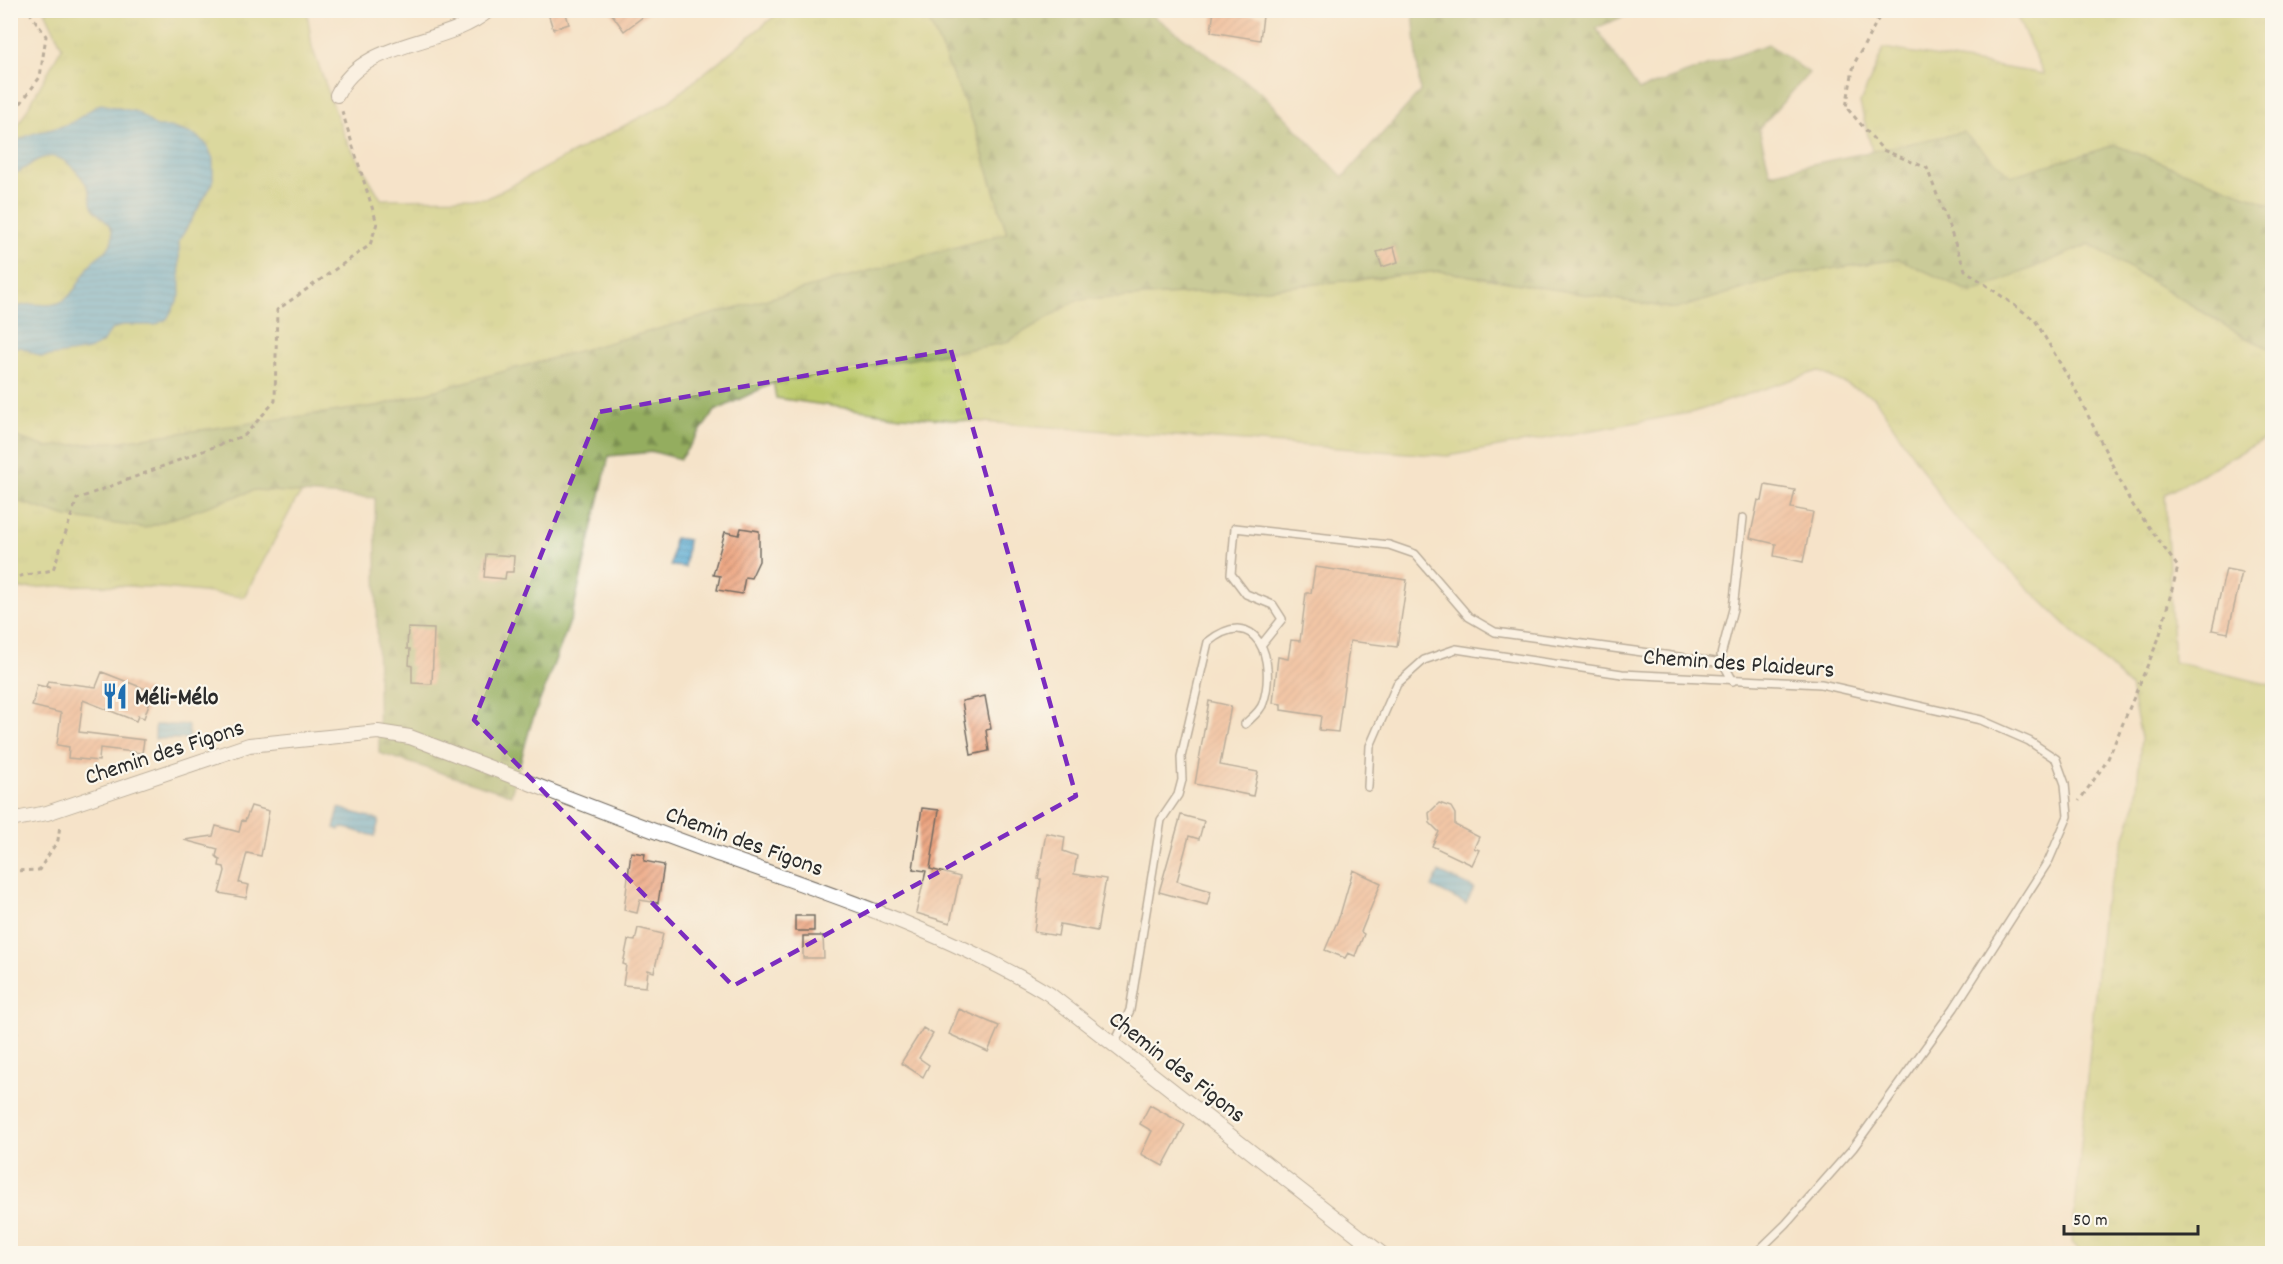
<svg xmlns="http://www.w3.org/2000/svg" width="2283" height="1264" font-family="Dekko,sans-serif">
  <style>
    .grass { fill: url(#grass-tufts); stroke: #737a4b; stroke-width: 1.5 }
    .forest { fill: url(#forest-firs); stroke: #606c45; stroke-width: 1.5 }
    .water { fill: url(#water-rules); stroke: #426a7f; stroke-width: 1.5 }
    .building { fill: url(#building-hatch) }
    .lines { fill: none; stroke-linecap: round; stroke-linejoin: round }
    .lane-casing { stroke: #726b62; stroke-width: 10 }
    .street-casing { stroke: #726b62; stroke-width: 16 }
    .path { stroke: #726b62; stroke-width: 3; stroke-dasharray: 4.5 4.5; stroke-linecap: butt }
    .lane { stroke: #fff; stroke-width: 7 }
    .street { stroke: #fff; stroke-width: 14 }
    .marked { fill: none; stroke: #7b2cbf; stroke-width: 4.5; stroke-dasharray: 12 8; stroke-linejoin: round }
    .labels { text-anchor: middle; stroke-width: 4.5; stroke-linejoin: round; paint-order: stroke }
    .street-label { font-size: 24px; fill: #2b2b2b; stroke: #fbf7ec }
    .poi-label { font-size: 24px; font-weight: bold; fill: #2b2b2b; stroke: #fbf7ec; text-anchor: start }
  </style>
  <defs>
    <pattern id="grass-tufts" width="24" height="20" patternUnits="userSpaceOnUse" patternTransform="scale(1.5)"><rect width="24" height="20" fill="#bbc96b"/><path d="M3 7l-1-3M5 7V3M7 7l1-3M15 17l-1-3M17 17v-4M19 17l1-3" fill="none" stroke="#a1ad5d"/></pattern>
    <pattern id="forest-firs" width="22" height="20" patternUnits="userSpaceOnUse" patternTransform="scale(1.5)"><rect width="22" height="20" fill="#94ad5f"/><path d="M5 1l3.5 6h-7zM16 11l3.5 6h-7z" fill="#798d4f"/></pattern>
    <pattern id="water-rules" width="6" height="5" patternUnits="userSpaceOnUse" patternTransform="scale(1.5)"><rect width="6" height="5" fill="#58aad3"/><path d="M0 2.5h6" fill="none" stroke="#498bab"/></pattern>
    <pattern id="building-hatch" width="6" height="6" patternUnits="userSpaceOnUse" patternTransform="scale(1.5)"><rect width="6" height="6" fill="#eca17c"/><path d="M-1 1l2-2M0 6l6-6M5 7l2-2" fill="none" stroke="#bf8366"/></pattern>
  </defs>
  <rect width="100%" height="100%" fill="#fbf7ec"/>
  <filter id="ink" filterUnits="userSpaceOnUse"><feTurbulence type="fractalNoise" baseFrequency=".0167" numOctaves="2"/><feDisplacementMap in="SourceGraphic" scale="12" xChannelSelector="R" yChannelSelector="G"/><feConvolveMatrix kernelMatrix="1 2 1 2 8 2 1 2 1" color-interpolation-filters="sRGB"/></filter>
  <filter id="wash" filterUnits="userSpaceOnUse"><feTurbulence type="fractalNoise" baseFrequency=".008" numOctaves="4" result="noise"/><feDisplacementMap in="SourceGraphic" scale="24" xChannelSelector="R" yChannelSelector="G"/><feGaussianBlur stdDeviation="1.35" result="paint"/><feColorMatrix in="noise" values="0 0 0 0 0 0 0 0 0 0 0 0 0 0 0 0 0 1.4 0 .05"/><feComposite in="paint" operator="in"/></filter>
  <g filter="url(#wash)">
    <rect width="100%" height="100%" fill="#f5e3c9"/>
    <path class="grass" d="M45,11H307L312,47L345,138L381,199L488,198L667,103L781,11H925L973,122L1007,233L1077,300L1266,289L1440,271L1676,309L1789,275L1899,259L1860,103L1884,48L2044,74L2014,11H2272V435L2165,494L2174,662L2272,685V1253H2081L2072,1242L2103,907L2136,802L2141,737L2130,687L1953,515L1874,397L1818,371L1694,412L1448,456L901,416L776,398L759,302L382,405L296,500L244,597C166,587 89,580 11,590L10,133L16,129L62,47Z"/>
    <path class="forest" d="M1639,10L1596,28L1639,90L1768,44L1809,73L1759,129L1770,173L1963,132L2011,176L2115,145L2272,205V349L2246,338L2090,244L1972,293L1899,259L1789,275L1676,309L1440,271L1266,289L1077,300L1005,343L773,383L715,411L680,459L654,452L609,456L572,616L531,724L511,795L379,753L375,498L255,490L145,528L67,517L11,499V435L46,447L121,441L382,405L1007,233L973,122L925,11H1152V15L1262,93L1343,177L1420,92L1413,11Z"/>
    <path class="water" d="M101,104L137,112L157,127H170L195,135L207,145L213,159V183L179,241L180,296L167,319L155,325H122L111,330L102,343L89,350L42,357L21,347L11,348V310C31,298 48,310 63,301C77,292 83,272 94,260C101,253 109,252 112,240C116,222 98,219 92,206C90,202 91,197 90,193C86,180 69,160 56,157C37,153 27,171 11,175V146C31,129 46,133 68,124C80,119 89,109 101,104Z
      M674,538L688,540L685,567L671,566Z
      M155,725H188L189,739H155Z
      M339,808L379,820L375,836L341,827L339,830L334,828Z
      M1439,872L1474,888L1466,904L1432,887Z"/>
    <g id="blocks">
      <path class="building" d="M547,10H565L569,24L553,29Z
        M609,10H652L624,31Z
        M1214,10L1263,16L1260,40L1211,32Z
        M1394,247L1398,262L1382,267L1377,252Z
        M1765,485L1795,490L1791,508L1813,512L1803,562L1774,556L1776,544L1750,538L1758,500L1762,501Z
        M741,528L759,531V561L751,578L745,577L742,594L717,590L720,576L713,575L725,532L739,535Z
        M486,554L514,556L513,572H506L505,579L484,577Z
        M1315,567L1407,580L1397,647L1350,641L1338,732L1319,730L1321,716L1281,710V704L1273,703L1278,657L1288,659L1291,640L1300,641L1306,593H1311Z
        M2226,569L2242,572L2228,633L2212,630Z
        M408,628L434,629L432,684L412,683V666L409,665L410,649H407Z
        M102,672L148,690L145,699L150,701L144,718L138,716L136,721L83,700L79,732L144,740L142,753L100,748L99,761L68,758L69,747L57,745L61,713L32,706L37,685L50,688L46,686L48,681L96,687Z
        M985,696L991,729L986,730L989,751L971,755L962,701Z
        M1209,701L1231,706L1220,765L1258,772L1253,796L1195,784Z
        M1439,803L1451,807L1455,814V825L1479,837L1474,848L1479,850L1472,865L1432,846L1439,832L1430,823L1429,813Z
        M251,806L269,811L261,856L247,853L239,883L249,885L246,898L219,893L225,871L224,867L219,866L220,860L216,856L218,849L184,840L213,836L216,826L239,832L242,820L245,821Z
        M922,808L939,810L930,869L960,877L950,923L916,913L926,871L913,869Z
        M1181,815L1204,821L1199,839L1189,836L1177,881L1211,891L1207,905L1159,892Z
        M1046,833L1065,837L1063,851L1077,856L1074,874L1106,879L1097,931L1060,924L1058,936L1034,932L1041,879H1038Z
        M631,852L645,854L644,861L664,865L658,903L640,900L637,913L624,910Z
        M1353,870L1381,883L1361,932L1364,934L1355,956L1348,953L1345,958L1325,950L1340,915Z
        M795,916H814V931H795Z
        M638,928L663,934L654,972L648,970L646,987L623,985L626,965L623,964L628,940L635,941Z
        M803,936H823L824,958H803Z
        M959,1009L999,1026L988,1052L949,1034Z
        M923,1028L933,1034L919,1058L929,1065L923,1077L901,1063Z
        M1150,1105L1185,1125L1163,1166L1141,1154L1152,1131L1140,1124Z"/>
    </g>
  </g>
  <g filter="url(#ink)">
    <use href="#blocks" fill-opacity="0" stroke="#726b62" stroke-width="1.5"/>
    <g class="lines">
      <g class="lane-casing">
        <path id="lane" d="M1262,644L1282,619L1273,605L1246,594L1231,574L1235,528L1389,545L1415,554L1469,617L1495,632L1723,663L1733,681
          M1723,663L1721,655L1733,609L1743,518
          M1368,787L1370,746L1397,684L1424,660L1456,649L1622,674L1821,684L1981,720L2029,741L2056,759L2065,784L2068,816L2049,860L1954,1008L1853,1148L1786,1224L1755,1254
          M1114,1045L1130,1010L1161,820L1178,795L1182,780L1181,757L1208,642C1257,603 1277,661 1263,703C1261,711 1250,719 1245,724"/>
      </g>
      <g class="street-casing">
        <path id="street" d="M337,95C363,38 445,48 489,10
          M10,820L47,813L249,745L378,732L410,737C508,774 604,813 703,849C821,891 941,929 1049,994L1382,1254"/>
      </g>
      <path class="path" d="M1883,10L1854,64L1846,107L1883,150L1927,168L1965,270L2035,320L2076,391L2130,501L2178,567L2159,638L2107,761L2079,801
        M10,118L40,77L46,36L28,10
        M10,578L53,570L77,499L245,435L275,401L277,310L370,245L377,223L341,108
        M10,871L39,870L58,840L60,825
        M10,1015L17,1033L10,1036"/>
      <use href="#lane" class="lane"/>
      <use href="#street" class="street"/>
    </g>
  </g>
  <path d="M0 0H2283V1264H0ZM951,350L1076,796L733,986L474,720L599,412Z" fill="#f5e3c9" fill-opacity=".55" fill-rule="evenodd"/>
  <path class="marked" d="M951,350L1076,796L733,986L474,720L599,412Z"/>
  <defs>
    <g id="restaurant-bare" transform="scale(2.07)"><path d="M-5-6h1v4h1v-4h1v4h1v-4h1v5L-1.5 .5V6h-2V.5L-5-1ZM5-6V6H3V1.5H1.5Q1.5-4 5-6Z" fill="#1f6fb2" stroke="#fbf7ec" stroke-width="2.5" paint-order="stroke"/></g>
  </defs>
  <g fill-rule="evenodd">
    <use href="#restaurant-bare" x="115" y="696"/>
  </g>
  <g class="labels">
    <g class="street-label">
      <text transform="translate(1739 662) rotate(4)" y="8">Chemin des Plaideurs</text>
      <text transform="translate(164 751) rotate(-18)" y="8">Chemin des Figons</text>
      <text transform="translate(745 840) rotate(20)" y="8">Chemin des Figons</text>
      <text transform="translate(1178 1066) rotate(38)" y="8">Chemin des Figons</text>
    </g>
    <g class="poi-label">
      <text x="135" y="704">Méli-Mélo</text>
    </g>
  </g>
  <rect width="2283" height="1264" fill="none" stroke="#fbf7ec" stroke-width="36"/>
  <path d="M2064 1225v9h134v-9" fill="none" stroke="#2b2b2b" stroke-width="3"/>
  <text x="2073" y="1225" font-size="18" fill="#2b2b2b" stroke="#fbf7ec" stroke-width="4.5" paint-order="stroke">50 m</text>
</svg>
